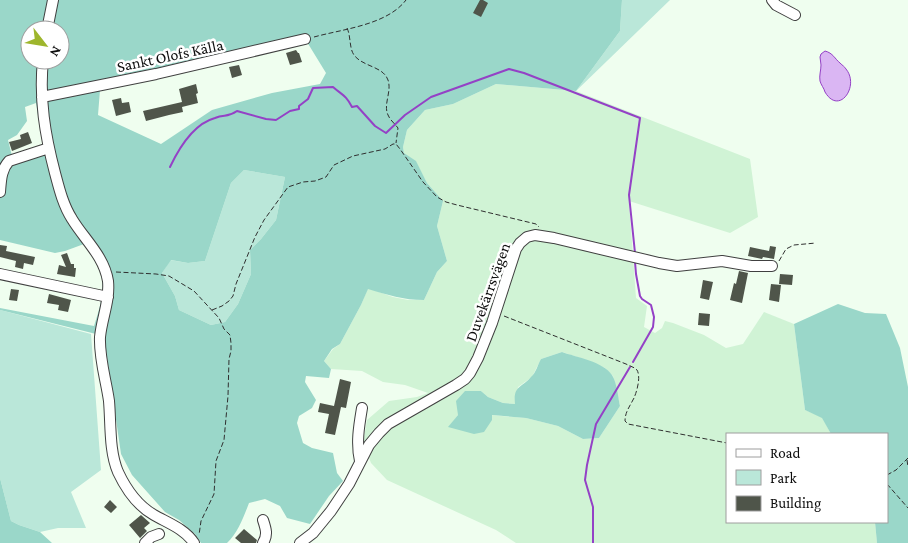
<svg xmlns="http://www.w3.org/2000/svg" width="908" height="543" font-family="'Crimson Pro',serif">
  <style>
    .farmland { fill: #d0f3d5; fill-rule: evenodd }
    .green { fill: #bae7d9 }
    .forest { fill: #9ad7c9; fill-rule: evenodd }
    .water { fill: #dab6f3; stroke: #9441c6 }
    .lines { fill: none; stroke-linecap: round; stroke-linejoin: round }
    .stream { stroke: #9441c6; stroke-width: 2 }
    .building { fill: #4f554a }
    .minor-casing { stroke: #404040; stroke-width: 12 }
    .path { stroke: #2f2f2f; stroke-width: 1; stroke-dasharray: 5 2.5; stroke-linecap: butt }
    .minor { stroke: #fff; stroke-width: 10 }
    .labels { text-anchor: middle; stroke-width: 5; stroke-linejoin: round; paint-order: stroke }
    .street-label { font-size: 16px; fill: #0d0d0d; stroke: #fff }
  </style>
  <rect width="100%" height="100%" fill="#effeef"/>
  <path class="farmland" d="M496,84L576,91L750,159L758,217L730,233L629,201L636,298L647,306L644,327L655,333L662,328L665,321L673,323L704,335L726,348L743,344L764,312L794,324L805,410L822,417L831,434H727V522H875L877,543H516L496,530L387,480L371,463L363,443L367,420L389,401L417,397L428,393L405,385L383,382L362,371L331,369L324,361L333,349L340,344L361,305L368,288L393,297L408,300H424L437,272L447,261L437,226L443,201L427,183L416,162L404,153L403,147L407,130L425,110L453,104ZM562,352L586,360L605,368L613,376L620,406L599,438L583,439L558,426L526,418L491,415L492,420L449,427L458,415L481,391L488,397L503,403L515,404L518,387L532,377L541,359Z"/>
  <path class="green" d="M622,0H670L576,91L620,31Z
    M244,170L285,177L276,220L261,239L250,250L251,274L238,304L225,322L211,325L179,310L175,296L162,273L170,260L188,263L205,261L231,183Z
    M0,310L91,334L101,470L71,492L86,528H58L40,532L19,525L11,521L0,478Z"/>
  <path class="forest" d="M0,0H622L620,31L576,91L496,84L453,104L425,110L407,130L403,147L404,153L416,161L427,183L443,201L437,226L447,261L437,272L424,300C403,300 388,295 368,289L361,305L340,344L332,349L324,361L331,369L329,378L306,376L305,382L316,400L312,408L299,416L297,423L303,443L312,448L333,453L337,473L343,481L329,496L310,524L287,518L280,506L265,499L249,503C244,516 238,533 227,543H201L195,534L179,520L165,512L132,475L121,454L104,336L0,310V308L94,326C106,288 108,277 84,244L65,251L55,253L0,240ZM30,30H60V60H30ZM307,42L326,73L320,84L272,93L212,110L161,144L98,115L100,90ZM36,103L43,146L12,156L8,140L17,135L27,121L25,107ZM244,170L285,177L276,220L261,239L250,250L251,274L238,304L225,322L211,325L179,310L175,296L162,273L171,260L188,263L205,261L231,183Z
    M838,304L865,313L886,314L900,348L908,387V543H877L875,522H887V434H831L822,418L805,410L794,324Z
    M562,352C576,357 604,362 612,375C617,383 618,397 620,406L599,438L583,439L558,426L526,418L492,415V420L484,432L474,434L448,427L458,415L456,401L465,391H481L488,397L503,403L515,404C513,385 522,388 531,377C536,373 538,364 541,359Z
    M0,478L11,521L19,525L40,532L52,543H0Z"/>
  <path class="water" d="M825,51C833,53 835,59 840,63C843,66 844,66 846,69C860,86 839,116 825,92C824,88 821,85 820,81C819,76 821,70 821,65C821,62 820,60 820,57L821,54Z"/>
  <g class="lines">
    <path class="stream" d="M170,167C179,148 193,124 215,118C225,114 227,118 237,111L266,119L276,120L290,111L299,109V106L308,99L313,88L333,87C342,95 346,95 352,107L357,106L375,126L386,133L405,115L431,97L509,69L524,73L640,118L629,195L635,253
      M633,362L653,327L654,317L651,305L642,299L640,296L636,274L635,262
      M593,543V507L585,480L587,465L596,424L630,367"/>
  </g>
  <path class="building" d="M480,0H483L488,3L481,17L473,13Z
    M296,50L298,53H299L302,62L290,65L286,53Z
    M239,65L242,75L232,78L229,67Z
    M196,84L198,93L196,94L198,103L182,107L183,112L169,115L146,121L143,111L182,102L179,89Z
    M121,98L122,103L129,102L131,112L116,116L112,100Z
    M28,132L32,143L12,151L9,142L21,139L20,135Z
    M0,245L7,246L6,251L35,257L33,265L24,263L23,269L15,267L16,261L0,257Z
    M770,246L776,247L774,259L763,257L762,259L748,256L750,247L769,251Z
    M67,253L71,264H74V268H76L75,277L57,274L59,265L66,267L61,255Z
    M739,271L748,273L742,303L730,300L734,283L736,284Z
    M780,274L793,275L792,285L779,284Z
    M703,280L713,282L709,300L700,298Z
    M771,284L781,285L779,302L769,300Z
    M11,289L19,290L17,301L9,300Z
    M49,294L71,300L68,312L58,310L59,305L47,303Z
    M699,313L710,314L709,326L698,325Z
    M340,379L351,382L346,408L341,407L335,435L325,433L329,414L318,412L320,403L334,406Z
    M110,500L117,507L111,513L104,507Z
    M141,515L150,523L144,528L147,531L140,538L129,525Z
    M244,529L257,540L256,543H241L235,538Z"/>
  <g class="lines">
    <g class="minor-casing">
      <path id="minor" d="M772,0L776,5L795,15
        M47,30L53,0
        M43,60C39,99 45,135 55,173C59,188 63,205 72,219C84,239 104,256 108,281C110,301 102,317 100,337C99,358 106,380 109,401C111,424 109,451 118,472C126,489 138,506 154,515C168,523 185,529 194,543
        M42,97L156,74L305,39
        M0,192C1,180 1,170 9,161L49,148
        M0,274L108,297
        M360,461C356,443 359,426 362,408
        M145,543L151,537L159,534
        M263,543C268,535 266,529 263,520
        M300,543L313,533L331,511L349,484L369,445L379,433L388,424L456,385L465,379L470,373L478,358L492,323L516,249L520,243L527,237L535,235L554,238L659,263L677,266L722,261L751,266H772"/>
    </g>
    <path class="path" d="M347,28C351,36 349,48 354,55C363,67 383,66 388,80C392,92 383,104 388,115C390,120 395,124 398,128L396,143
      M314,37C343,29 387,25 406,0
      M779,261L786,249L794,245L816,243
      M116,272L156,274L169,276L194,291L219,318L224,329L230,335L231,343V351L229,359L228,396L224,440L216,461L214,494L201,521L199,535
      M212,310L222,306L229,301L233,296L236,284L255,237L264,220L288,187L303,182L315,181L326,177L334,165L353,156L385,149L393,144H396L400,149L423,182L437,197L446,202L457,205L536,224L539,227
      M504,316L626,364C630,366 634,367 637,370C641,377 637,391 634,398C630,406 625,412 625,421L628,424L727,443
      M907,460L908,467
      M887,475L896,470L908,458
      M887,484L908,508"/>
    <use href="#minor" class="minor"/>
  </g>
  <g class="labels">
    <g class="street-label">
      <text transform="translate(170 55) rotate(-12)" y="6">Sankt Olofs Källa</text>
      <text transform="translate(487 292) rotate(-70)" y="6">Duvekärrsvägen</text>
    </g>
  </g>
  <rect x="726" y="433" width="162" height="90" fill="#ffffff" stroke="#9e9e9e"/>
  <rect x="736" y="449" width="25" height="8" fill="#ffffff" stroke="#9e9e9e"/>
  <text x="770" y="458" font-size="15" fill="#0d0d0d">Road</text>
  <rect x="736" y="470" width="25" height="15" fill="#bae7d9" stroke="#9e9e9e"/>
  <text x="770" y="483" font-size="15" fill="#0d0d0d">Park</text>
  <rect x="736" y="496" width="25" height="15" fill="#4f554a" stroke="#9e9e9e"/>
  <text x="770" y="508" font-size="15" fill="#0d0d0d">Building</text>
  <g transform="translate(45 45) rotate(121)"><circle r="24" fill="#ffffff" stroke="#9e9e9e"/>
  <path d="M0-4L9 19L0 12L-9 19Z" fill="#9eb62d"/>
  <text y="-8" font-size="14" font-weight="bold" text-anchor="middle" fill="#0d0d0d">N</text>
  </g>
</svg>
